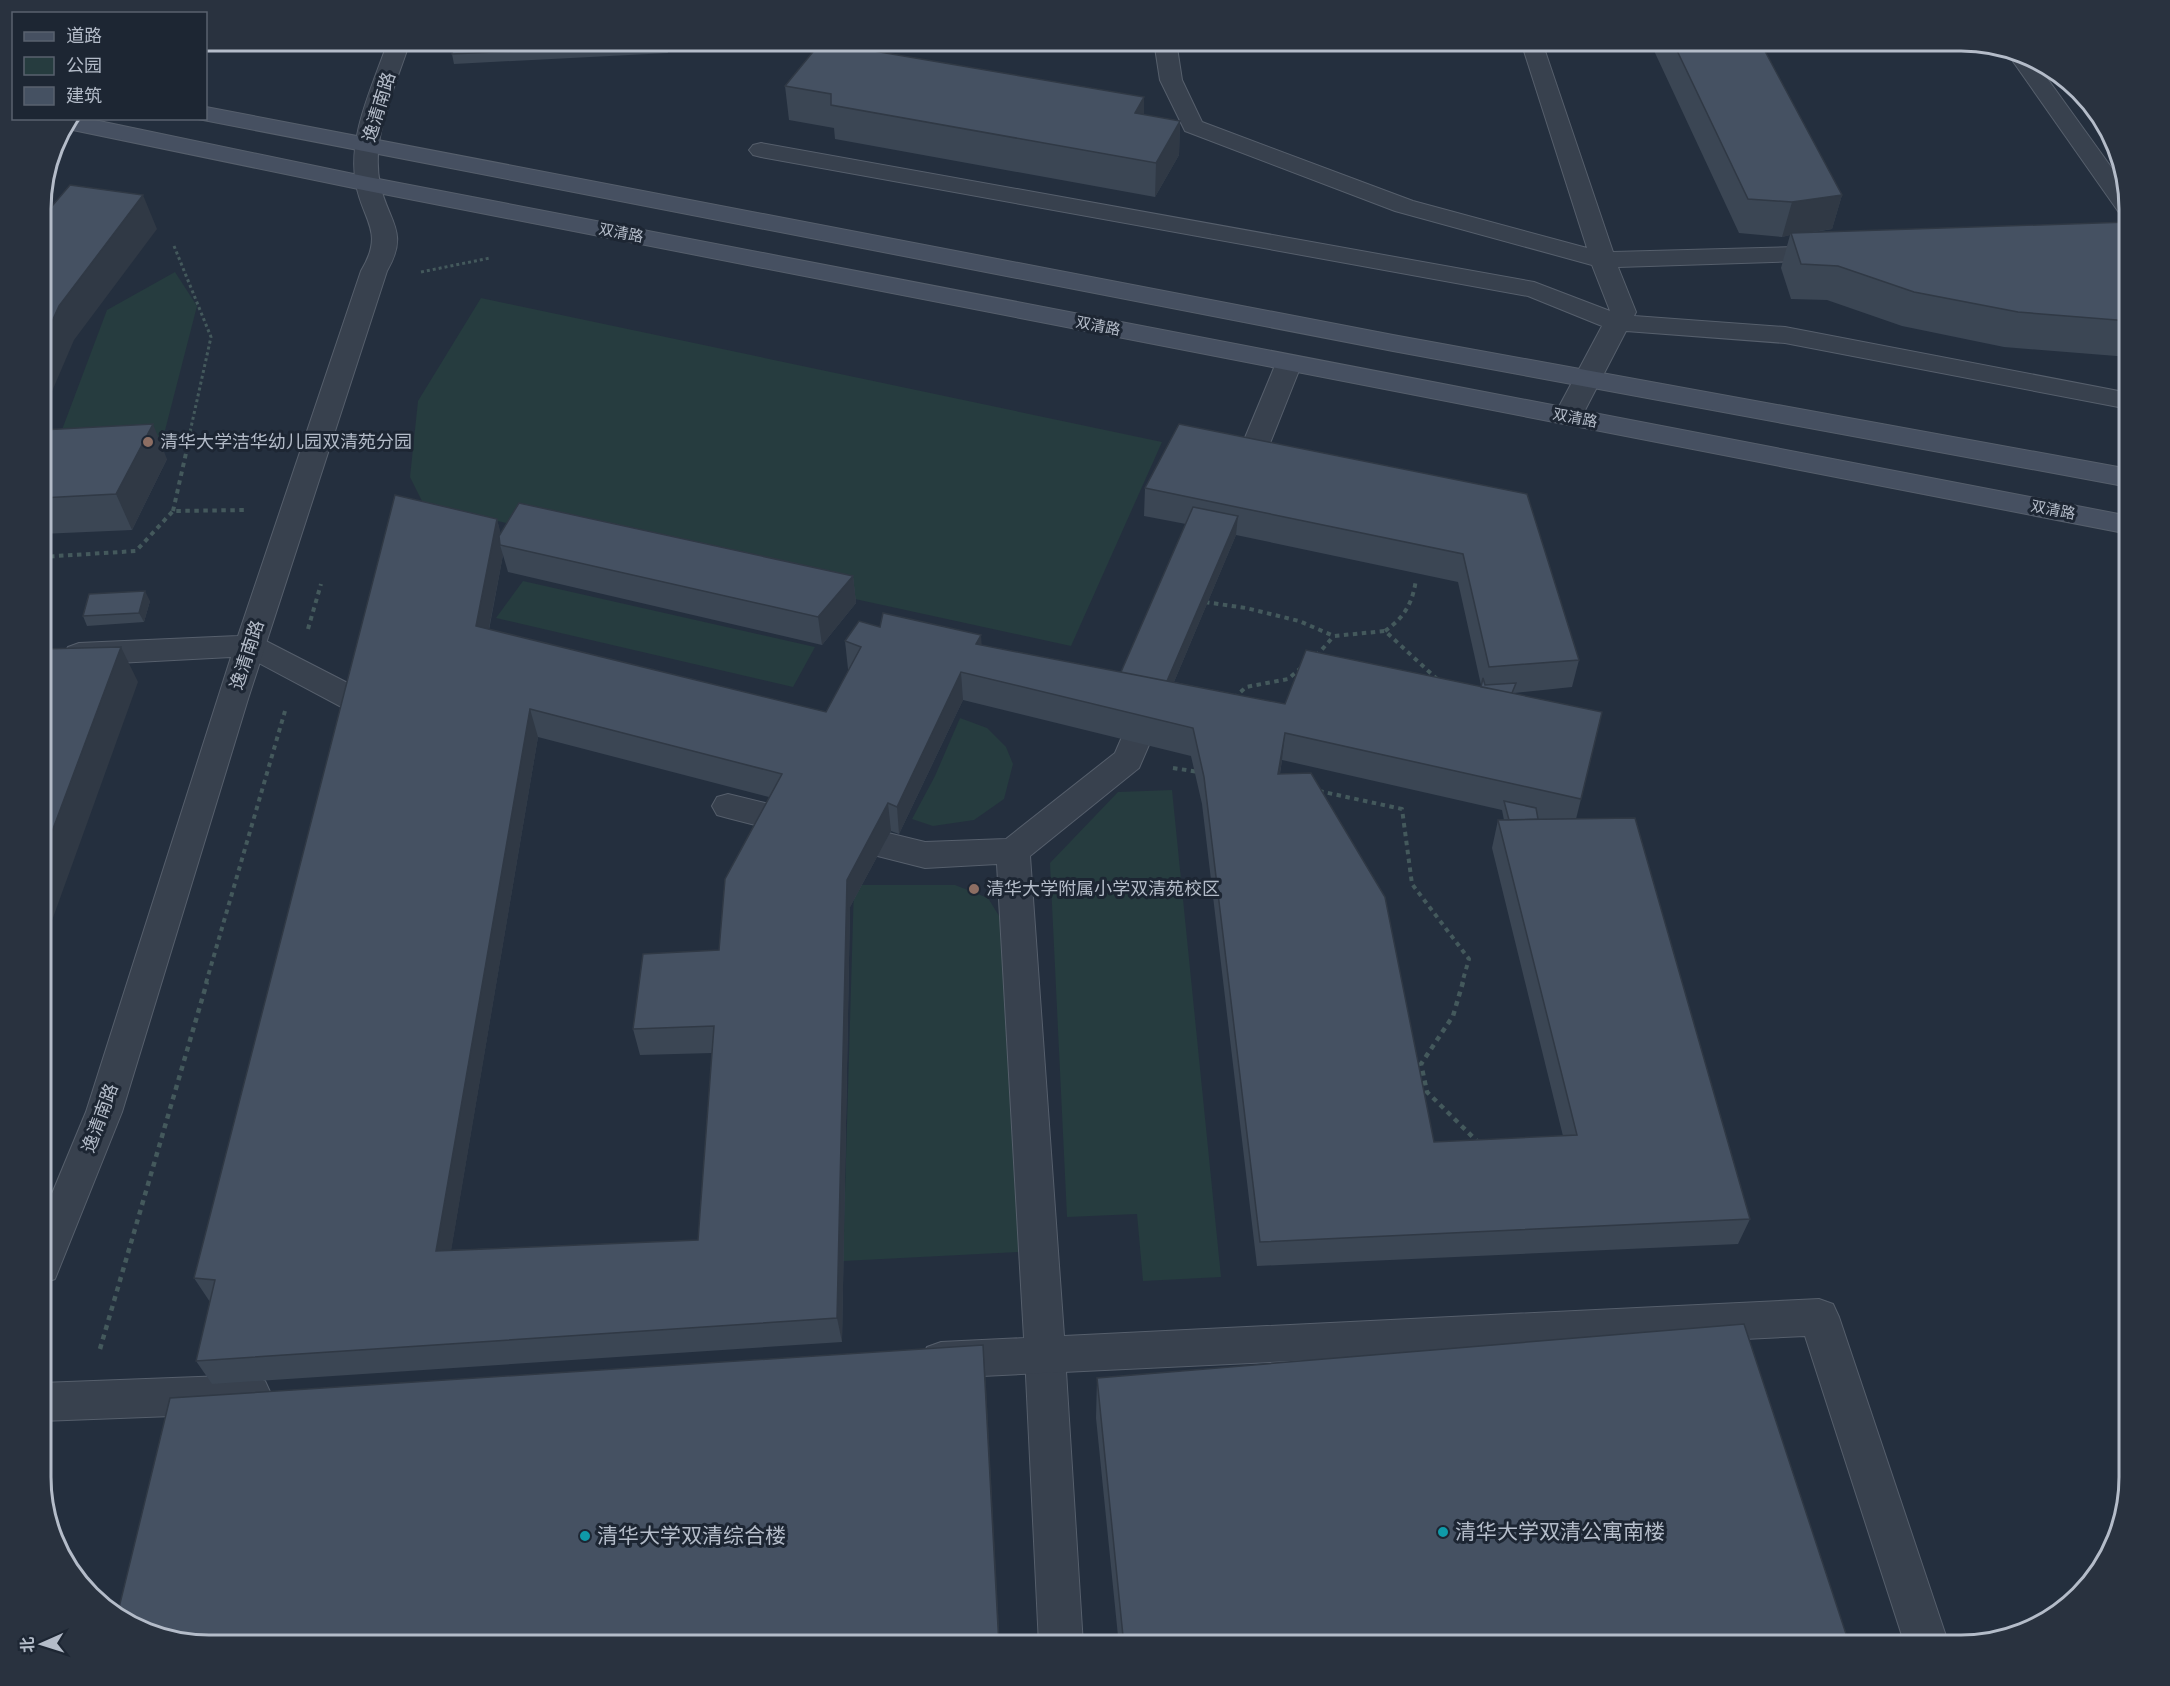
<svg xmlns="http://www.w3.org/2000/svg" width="2170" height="1686" font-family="'Varela Round','Noto Sans SC',sans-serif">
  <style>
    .green { fill: #263c3f }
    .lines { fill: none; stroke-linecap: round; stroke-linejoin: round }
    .lane-casing { stroke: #565f6c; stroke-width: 2 }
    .street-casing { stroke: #565f6c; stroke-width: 2 }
    .secondary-casing { stroke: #565f6c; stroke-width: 2 }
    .path-far2 { stroke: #44595c; stroke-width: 3; stroke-dasharray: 3 3; stroke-linecap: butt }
    .path-far1 { stroke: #44595c; stroke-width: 4; stroke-dasharray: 4.5 4.5; stroke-linecap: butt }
    .path { stroke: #44595c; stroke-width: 4.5; stroke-dasharray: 5 5; stroke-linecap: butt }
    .lane { fill: #38414e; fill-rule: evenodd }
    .street { fill: #38414e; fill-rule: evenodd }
    .secondary { fill: #465061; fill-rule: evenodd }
    .wall { fill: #3b4654; fill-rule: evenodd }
    .shaded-wall { fill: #303945 }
    .building { fill: #455162; stroke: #303945; stroke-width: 1.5; fill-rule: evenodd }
    .education-dot { fill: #8d6e63; stroke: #1d2633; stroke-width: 2 }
    .culture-dot { fill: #0f9aa8; stroke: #1d2633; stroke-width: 2 }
    .labels { text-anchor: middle; stroke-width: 6; stroke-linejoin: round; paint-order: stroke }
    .far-street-label { font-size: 15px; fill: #b4bcc9; stroke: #1d2633 }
    .street-label { font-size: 18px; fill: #b4bcc9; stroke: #1d2633 }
    .poi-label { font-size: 18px; fill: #b4bcc9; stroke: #1d2633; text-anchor: start }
    .near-poi-label { font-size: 21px; fill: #b4bcc9; stroke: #1d2633; text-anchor: start }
    .rim { fill: none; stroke: #b4bcc9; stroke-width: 3 }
  </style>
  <rect width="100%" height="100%" fill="#242f3e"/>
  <path class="green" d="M175,272L197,306L161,446L54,451L107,310Z
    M481,298L1162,442L1071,646L424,505L410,477L418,401Z
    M523,581L815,647L793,687L496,618Z
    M960,718L987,728L1006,747L1013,764L1004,799L974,820L933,826L912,819L935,776Z
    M1172,790L1221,1277L1143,1281L1137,1214L1067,1217L1050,863L1118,792Z
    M854,885H955L988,898L1007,929L1020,1252L843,1261Z"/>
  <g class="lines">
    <g class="lane-casing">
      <path id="lane" d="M251,636L262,639L371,695L376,703L371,711L360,714L349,711L240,653L236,646L240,639Z
        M1045,1337L1059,1342L1065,1355L1083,1645H1039L1025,1355L1031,1342Z"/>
    </g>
    <g class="street-casing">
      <path id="street" d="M388,41H410C396,86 370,136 380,184C388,222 410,231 387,271L248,699L122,1112L55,1279L41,1284V1220L86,1112L231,657L79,665L68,661L64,654L68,647L79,643L238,636L361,271C385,231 363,222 356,184C347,136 373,86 388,41Z
        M1154,41H1176L1182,80L1202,122L1413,201L1587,248L1524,51L1506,46L1503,41L1542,42L1613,252L1831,246L1840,248L1843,253L1840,258L1831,260L1618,267L1636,312L1634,316L1785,327L2129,393V409L1785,343L1626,331L1582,416L1578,422L1568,424L1558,422L1554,416L1602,326L1528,296L761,157L753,155L749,150L753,145L761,143L1534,282L1610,311L1592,265L1395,211L1185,131L1160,80Z
        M2006,48L2015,50L2034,60L2124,185L2129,216L2120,214L2005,50Z
        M1289,355L1298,357L1302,363L1255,481L1251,487L1241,490L1231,487L1227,481L1276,363L1280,357Z
        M1152,690L1163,693L1168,701L1139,768L1030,856L1064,1336L1819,1299L1833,1304L1839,1317L1949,1645H1905L1805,1336L941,1378L927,1373L921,1360L927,1347L941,1342L1024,1338L997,864L925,868L728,818L717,815L712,806L717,797L728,794L925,842L1006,839L1115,753L1141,693Z
        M251,1375L265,1381L271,1394L265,1407L251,1413L41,1421V1383Z"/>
    </g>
    <g class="secondary-casing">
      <path id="secondary" d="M206,107L1393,335L2129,469V487L1393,351L198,119L206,118Z
        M70,118H85L368,177L2129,516V534L368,191L63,128Z"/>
    </g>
    <path class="path-far2" d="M174,246L211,337L190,432
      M421,272L490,258"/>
    <path class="path-far1" d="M173,511L191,431
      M41,557L136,551L173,511L245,510
      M1205,602L1246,608L1299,621L1334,636L1385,631L1437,679
      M308,629L321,584
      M1385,631C1405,617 1413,602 1416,579
      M1316,656L1334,636
      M1234,698L1246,687L1288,679L1301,668
      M1173,768L1199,772
      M1319,791L1402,809L1412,884L1469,959L1462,983
      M206,983L285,711"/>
    <path class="path" d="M1463,982L1453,1016L1421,1064L1427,1092L1478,1142
      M100,1349L207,982"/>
    <use href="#lane" class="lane"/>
    <use href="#street" class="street"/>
    <use href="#secondary" class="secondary"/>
  </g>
  <path class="wall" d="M455,40H668V53L454,64L452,54Z
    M689,40H747V44L689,46Z
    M1222,40H1322L1223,44Z
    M1649,40H1759L1842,195L1832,229L1810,233L2129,222V357L2004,347L1902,326L1827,300L1791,299L1781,268L1790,235L1782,237L1739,233Z
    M785,86L1144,115L1180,121L1179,155L1155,197L835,139L834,128L789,120Z
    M41,430L167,459L132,530L41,534Z
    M1145,488L1527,494L1579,660L1572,687L1514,693L1513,694L1581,799L1576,819L1750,1219L1738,1244L1257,1266L1202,804L1191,756L963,700L899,834L891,831L850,907L842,1342L212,1384L196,1361L210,1302L194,1278L497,519L500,533L853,576L856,603L822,645L508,572L503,555L489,630L826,712L849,669H848L845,641L880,627L982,645L1121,672L1186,524L1144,516ZM1236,535L1458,582L1481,685V687L1285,704L1174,682ZM538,737L769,797L719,950L633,1029L640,1055L712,1053L698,1240L451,1250ZM1282,760L1502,810L1504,820H1498L1492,848L1563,1136L1434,1142L1280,774Z
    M150,601L144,622L87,626L83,616Z
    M1097,1378L1850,1646H1119L1096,1418Z"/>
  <path class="shaded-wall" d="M666,40H668V53L666,44Z
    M1144,97V130L1135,113Z
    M1180,121L1179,155L1155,197L1156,163Z
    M143,195L157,229L74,340L41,417V346L59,306Z
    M1842,195L1832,229L1792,235L1791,233L1790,235L1782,237L1792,202Z
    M153,424L167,459L132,530L116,494Z
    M1238,516L1236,535L1163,708V689Z
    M497,519L504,546L500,545L503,555L484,654L476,626Z
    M853,576L856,603L822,645L818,617Z
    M145,591L150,601L144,622L139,613Z
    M981,635L983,663L976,644Z
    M121,647L138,682L41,951V861Z
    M961,672L963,700L899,834L897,807Z
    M530,709L538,737L447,1275L436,1251Z
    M1285,733L1282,760L1275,801L1278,774Z
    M888,803L891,831L850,907L842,1342L837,1318L847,880Z
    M983,1345L986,1385L1000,1646H999Z"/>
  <path class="building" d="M455,40H666V44L452,54Z
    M1672,40H1759L1842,195L1792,202L1748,199Z
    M821,42L1144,97L1135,113L1180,121L1156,163L831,105V94L785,86Z
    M70,185L143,195L59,306L41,346V219Z
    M2129,222V321L2018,312L1914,292L1838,266L1801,264L1791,233Z
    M153,424L116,494L41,498V430Z
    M1179,424L1527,494L1579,660L1489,667L1463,554L1145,488Z
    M395,495L497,519L476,626L826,712L861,647L845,641L859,621L880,627L883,613L981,635L976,644L1285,704L1306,650L1602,712L1581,799L1285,733L1278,774L1311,773L1385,897L1434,1142L1577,1135L1498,820L1635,818L1750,1219L1260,1242L1204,777L1193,728L961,672L897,807L888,803L847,880L837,1318L196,1361L215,1280L194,1278ZM530,709L782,774L725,879L719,950L643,954L633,1029L714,1026L698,1240L436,1251Z
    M519,503L853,576L818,617L500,545L499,536Z
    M1193,507L1238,516L1167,681L1121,672Z
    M145,591L139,613L83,616L89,594Z
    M121,647L41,861V649Z
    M1483,678L1485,685L1516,683L1512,693L1481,687Z
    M1504,801L1536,808L1538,819L1509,820Z
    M1744,1324L1850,1646H1124L1097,1378Z
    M983,1345L999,1646H209L155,1636L117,1616L170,1398Z"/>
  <g class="education-dot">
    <circle cx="148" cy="442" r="6"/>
    <circle cx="974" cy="889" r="6"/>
  </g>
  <g class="culture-dot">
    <circle cx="1443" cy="1532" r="6"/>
    <circle cx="585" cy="1536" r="6"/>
  </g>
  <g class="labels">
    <g class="far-street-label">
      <text transform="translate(621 233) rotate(11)" y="5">双清路</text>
      <text transform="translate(1098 326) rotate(11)" y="5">双清路</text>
      <text transform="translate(1575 418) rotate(11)" y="5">双清路</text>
      <text transform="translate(2053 510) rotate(11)" y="5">双清路</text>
    </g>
    <g class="street-label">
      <text transform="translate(379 107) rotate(-73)" y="6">逸清南路</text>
      <text transform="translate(247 655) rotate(-72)" y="6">逸清南路</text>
      <text transform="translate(100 1118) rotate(-70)" y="6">逸清南路</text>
    </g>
    <g class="poi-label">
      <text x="160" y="448">清华大学洁华幼儿园双清苑分园</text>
      <text x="986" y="895">清华大学附属小学双清苑校区</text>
    </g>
    <g class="near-poi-label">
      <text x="1455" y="1539">清华大学双清公寓南楼</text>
      <text x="597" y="1543">清华大学双清综合楼</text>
    </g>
  </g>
  <path d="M0 0H2170V1686H0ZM209 51H1961A158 158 0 0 1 2119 209V1477A158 158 0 0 1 1961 1635H209A158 158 0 0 1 51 1477V209A158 158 0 0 1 209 51Z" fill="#29323f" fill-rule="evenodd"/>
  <path class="rim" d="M209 51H1961A158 158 0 0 1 2119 209V1477A158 158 0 0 1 1961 1635H209A158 158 0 0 1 51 1477V209A158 158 0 0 1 209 51Z"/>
  <rect x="12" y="12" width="195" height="108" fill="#1d2633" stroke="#59626f" stroke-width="1.5"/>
  <rect x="24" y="32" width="30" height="9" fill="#465061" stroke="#59626f" stroke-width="1.5"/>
  <text x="66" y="42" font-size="18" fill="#b4bcc9">道路</text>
  <rect x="24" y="57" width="30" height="18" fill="#263c3f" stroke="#59626f" stroke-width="1.5"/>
  <text x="66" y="72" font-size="18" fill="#b4bcc9">公园</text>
  <rect x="24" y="87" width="30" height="18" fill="#455162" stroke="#59626f" stroke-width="1.5"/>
  <text x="66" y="102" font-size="18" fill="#b4bcc9">建筑</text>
  <g transform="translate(42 1644) rotate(267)" stroke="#1d2633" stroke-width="4.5" paint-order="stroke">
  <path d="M0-4.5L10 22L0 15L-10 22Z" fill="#b4bcc9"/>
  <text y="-9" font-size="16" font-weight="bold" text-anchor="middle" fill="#b4bcc9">北</text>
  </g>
</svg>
